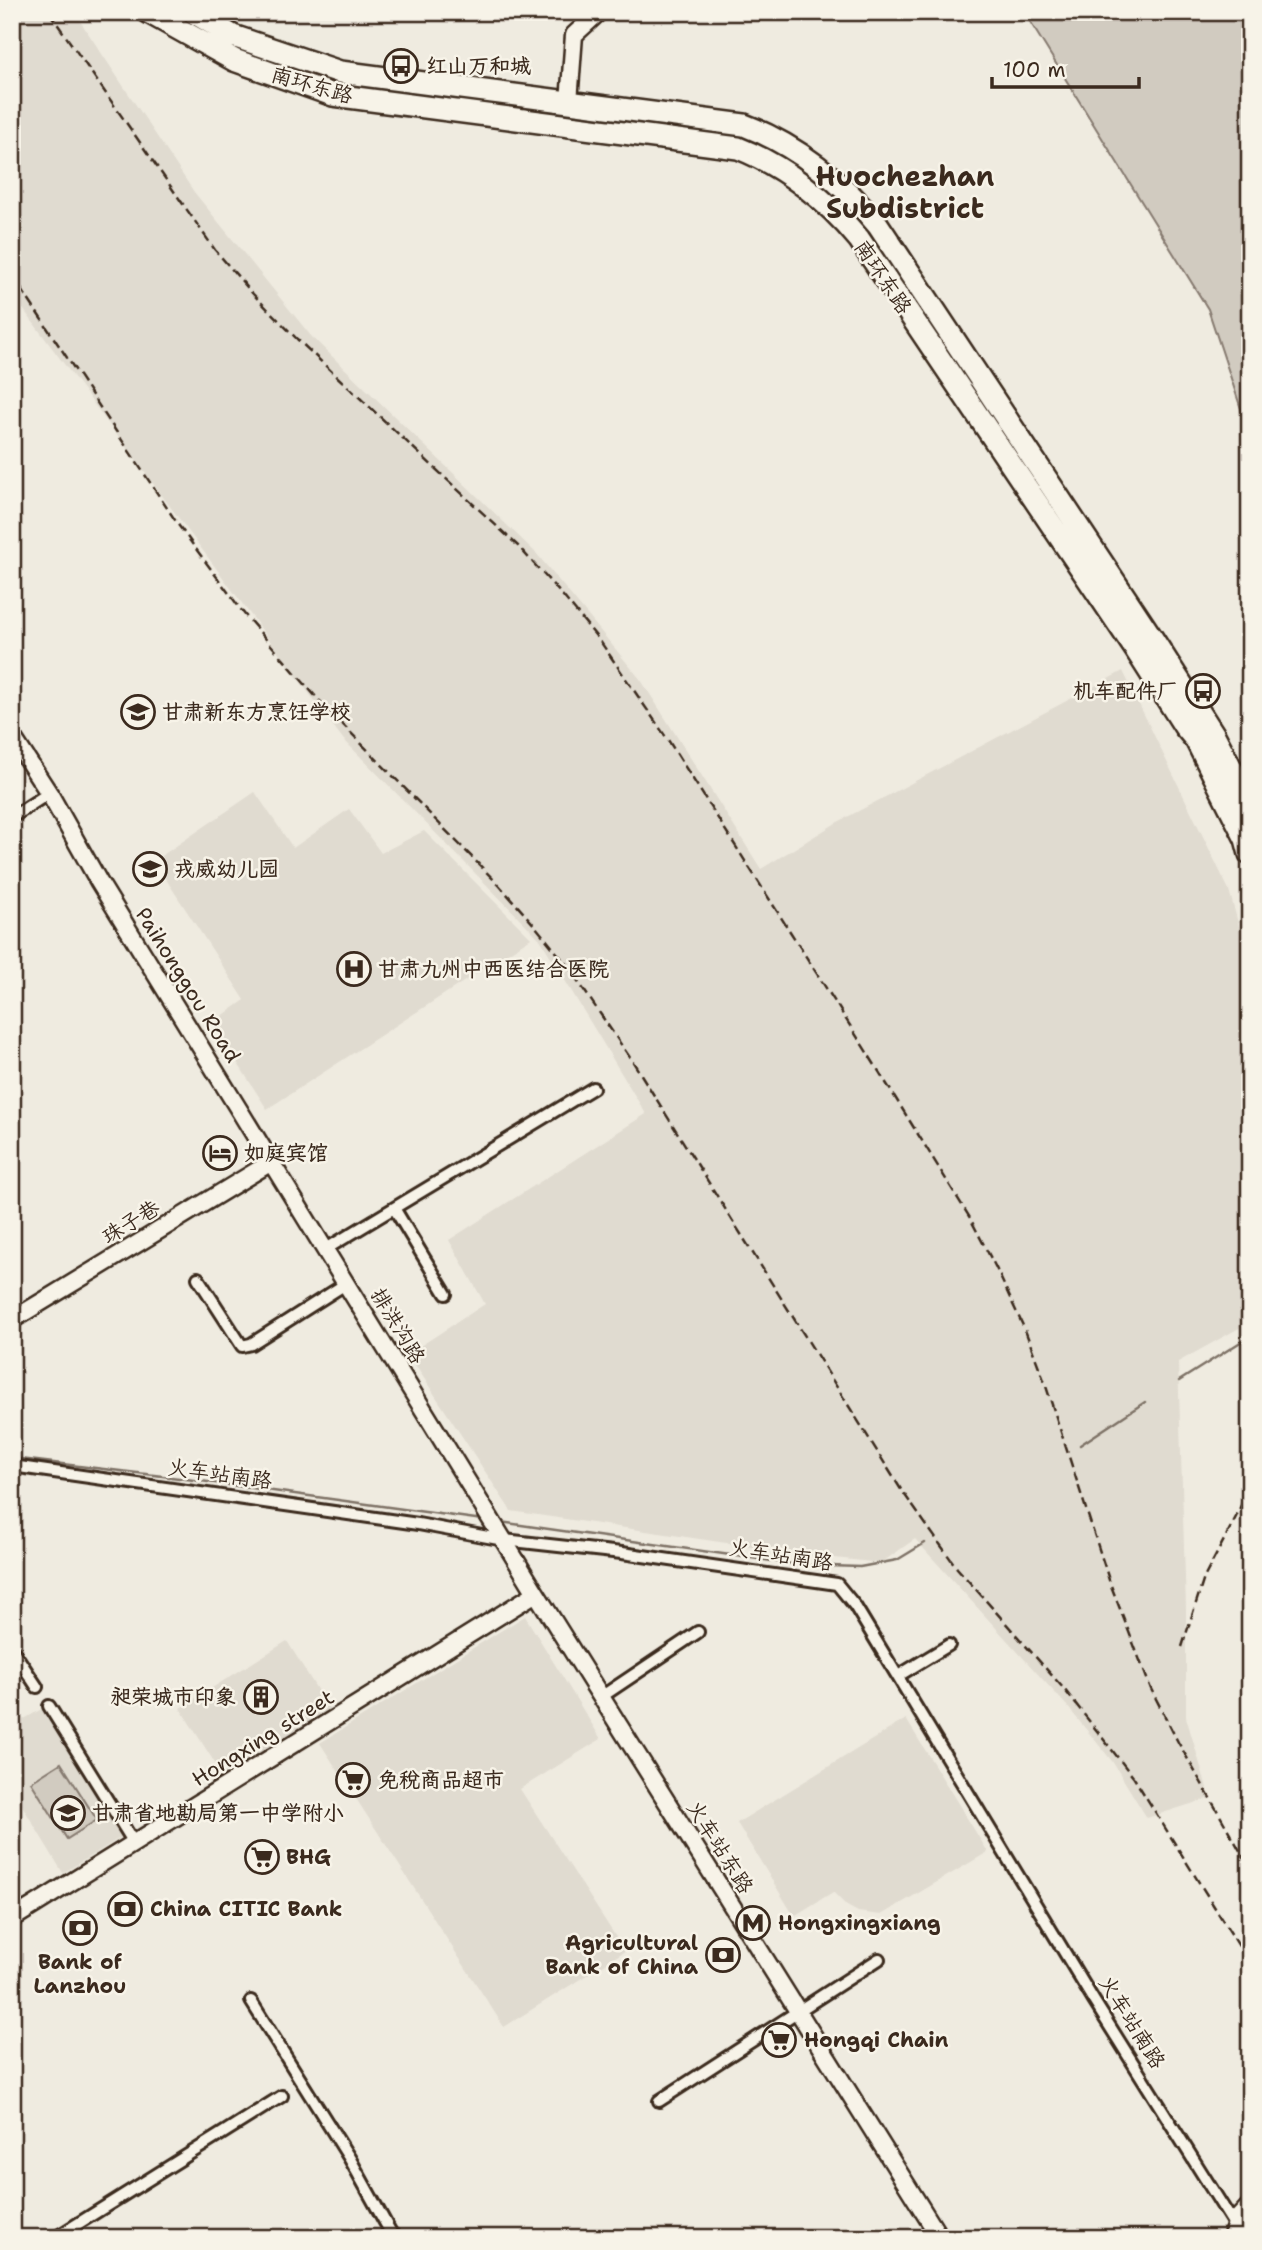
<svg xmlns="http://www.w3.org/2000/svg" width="1262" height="2250" font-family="'Shantell Sans','LXGW WenKai TC',sans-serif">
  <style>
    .built { fill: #e0dbd0 }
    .green { fill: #d1cbc0; stroke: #867a6f; stroke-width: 2 }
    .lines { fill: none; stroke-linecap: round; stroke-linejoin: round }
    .stream { stroke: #7e7266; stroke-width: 2.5 }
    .street-casing { stroke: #3b2a1e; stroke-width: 16 }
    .secondary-casing { stroke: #3b2a1e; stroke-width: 21 }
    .highway-casing { stroke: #3b2a1e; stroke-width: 26 }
    .street { stroke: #f7f3e8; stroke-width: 10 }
    .secondary { stroke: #f7f3e8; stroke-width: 16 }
    .highway { stroke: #f7f3e8; stroke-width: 21 }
    .rail { stroke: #3b2a1e; stroke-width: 2.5; stroke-dasharray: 10 5; stroke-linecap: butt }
    .labels { text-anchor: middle; stroke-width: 5; stroke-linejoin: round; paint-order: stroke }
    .poi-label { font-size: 21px; font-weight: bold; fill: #3b2a1e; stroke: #f7f3e8; text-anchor: start }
    .street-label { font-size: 21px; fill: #3b2a1e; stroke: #f7f3e8 }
    .district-label { font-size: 28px; font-weight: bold; fill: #3b2a1e; stroke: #f7f3e8 }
  </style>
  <rect width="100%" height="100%" fill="#efebe0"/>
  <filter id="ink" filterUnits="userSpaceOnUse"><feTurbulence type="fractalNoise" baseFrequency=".0143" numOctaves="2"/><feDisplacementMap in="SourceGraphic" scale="14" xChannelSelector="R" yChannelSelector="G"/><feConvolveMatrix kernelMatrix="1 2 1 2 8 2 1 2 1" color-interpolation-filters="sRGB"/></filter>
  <g filter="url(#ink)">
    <path class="built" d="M12,12H74L194,192L311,336L536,553L641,680L761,869L836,823L1123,671L1229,890L1250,967V1322L1178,1362L1186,1608V1717L1210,1798L1147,1818L1112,1761L1067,1706L915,1539L881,1563L807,1555L511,1511L408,1354L485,1304L449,1240L646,1114L540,939L343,739L12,294Z
      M255,792L293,848L349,809L381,853L424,831L531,938L267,1109L212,1023L245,1000L154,861Z
      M525,1616L601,1739L520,1789L625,1951L504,2027L320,1743Z
      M287,1641L331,1712L225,1779L180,1708Z
      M45,1707L123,1836L63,1873L12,1789V1726Z
      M906,1719L988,1852L881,1915L858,1912L847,1906L833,1892L794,1916L737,1823Z"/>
    <path class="green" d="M1024,12H1250V436L1208,309Z
      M61,1763L97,1820L67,1839L31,1782Z"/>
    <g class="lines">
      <path class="stream" d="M1179,1381L1250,1336
        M1080,1445L1145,1402
        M12,1458L179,1478L483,1520
        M500,1522L800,1565L860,1567L897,1560L925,1543"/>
      <g class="street-casing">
        <path id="street" d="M12,817L49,793
          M394,1208L446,1294
          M326,1249L593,1088
          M198,1278L242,1346L251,1344L347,1283
          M12,1466L418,1524L504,1540L622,1553L837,1584L855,1606L1094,2001L1235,2226
          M12,1649L37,1687
          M898,1676L949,1645
          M601,1697L698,1632
          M49,1706L134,1843
          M251,2001L350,2159L391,2233L397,2238
          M659,2101L879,1959
          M55,2238L282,2096"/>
      </g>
      <g class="secondary-casing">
        <path id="secondary" d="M569,102L574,35L599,12
          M12,736L49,793L99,882L536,1593L940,2238
          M12,1320L273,1161
          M12,1919L536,1593
          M1231,2238L1238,2218L1250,2205"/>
      </g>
      <g class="highway-casing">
        <path id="highway" d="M148,12L234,60L333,95L738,148C784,166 827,200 859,239L1136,650L1185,727L1196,740L1246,839L1250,854
          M193,12L233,36L340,72L744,125C796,145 843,182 878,225L1152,638L1214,735L1250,804"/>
      </g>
      <use href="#street" class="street"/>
      <use href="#secondary" class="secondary"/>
      <use href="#highway" class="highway"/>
      <path class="rail" d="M49,12L215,250L253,294L297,339L518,546L563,596L600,641L668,740L870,1057L970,1218L996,1268L1025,1330L1045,1383L1110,1583L1151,1689L1178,1742L1250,1868
        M12,275L179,526L245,615L317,698L499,885L536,927L567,965L635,1065L902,1491L957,1568L1064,1689L1134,1778L1250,1964
        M1182,1647L1204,1578L1236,1517L1250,1484"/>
    </g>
  </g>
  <defs>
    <g id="bus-ring" transform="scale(1.75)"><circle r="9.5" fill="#f7f3e8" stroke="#3b2a1e" stroke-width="1.5"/><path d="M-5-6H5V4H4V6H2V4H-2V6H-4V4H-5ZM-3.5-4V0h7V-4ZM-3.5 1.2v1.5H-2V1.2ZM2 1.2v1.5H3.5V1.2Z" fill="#3b2a1e"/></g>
    <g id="university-ring" transform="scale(1.75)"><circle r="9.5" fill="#f7f3e8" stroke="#3b2a1e" stroke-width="1.5"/><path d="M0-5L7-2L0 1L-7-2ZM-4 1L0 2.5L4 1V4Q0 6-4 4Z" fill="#3b2a1e"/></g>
    <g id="school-ring" transform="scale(1.75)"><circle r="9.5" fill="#f7f3e8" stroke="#3b2a1e" stroke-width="1.5"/><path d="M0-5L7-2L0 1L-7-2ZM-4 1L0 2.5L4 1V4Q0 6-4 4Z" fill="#3b2a1e"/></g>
    <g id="hospital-ring" transform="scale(1.75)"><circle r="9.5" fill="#f7f3e8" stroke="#3b2a1e" stroke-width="1.5"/><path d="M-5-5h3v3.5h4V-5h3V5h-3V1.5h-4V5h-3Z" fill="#3b2a1e"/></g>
    <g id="hotel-ring" transform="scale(1.75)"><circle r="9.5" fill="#f7f3e8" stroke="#3b2a1e" stroke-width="1.5"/><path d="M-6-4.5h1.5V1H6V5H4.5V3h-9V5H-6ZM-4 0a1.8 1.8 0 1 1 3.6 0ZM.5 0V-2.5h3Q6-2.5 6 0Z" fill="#3b2a1e"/></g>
    <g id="building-ring" transform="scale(1.75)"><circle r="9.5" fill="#f7f3e8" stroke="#3b2a1e" stroke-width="1.5"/><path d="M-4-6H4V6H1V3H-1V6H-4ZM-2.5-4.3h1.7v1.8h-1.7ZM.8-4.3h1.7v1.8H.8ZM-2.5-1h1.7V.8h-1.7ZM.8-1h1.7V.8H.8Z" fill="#3b2a1e"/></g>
    <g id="supermarket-ring" transform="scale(1.75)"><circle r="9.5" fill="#f7f3e8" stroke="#3b2a1e" stroke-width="1.5"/><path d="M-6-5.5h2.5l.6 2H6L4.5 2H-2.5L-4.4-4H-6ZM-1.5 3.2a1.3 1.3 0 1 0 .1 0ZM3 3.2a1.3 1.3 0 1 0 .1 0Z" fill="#3b2a1e"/></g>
    <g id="bank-ring" transform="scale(1.75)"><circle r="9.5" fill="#f7f3e8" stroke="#3b2a1e" stroke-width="1.5"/><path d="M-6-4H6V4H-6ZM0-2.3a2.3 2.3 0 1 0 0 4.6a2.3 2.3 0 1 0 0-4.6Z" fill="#3b2a1e"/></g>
    <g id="metro-ring" transform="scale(1.75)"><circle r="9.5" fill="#f7f3e8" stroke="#3b2a1e" stroke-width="1.5"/><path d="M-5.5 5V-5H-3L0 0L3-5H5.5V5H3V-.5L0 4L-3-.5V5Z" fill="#3b2a1e"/></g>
  </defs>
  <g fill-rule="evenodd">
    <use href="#bus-ring" x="401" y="66"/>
    <use href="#bus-ring" x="1203" y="691"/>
    <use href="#university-ring" x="138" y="712"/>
    <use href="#school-ring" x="150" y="869"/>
    <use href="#hospital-ring" x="354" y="969"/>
    <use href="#hotel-ring" x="220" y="1153"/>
    <use href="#building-ring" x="261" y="1697"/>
    <use href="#supermarket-ring" x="353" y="1780"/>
    <use href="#school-ring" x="68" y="1813"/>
    <use href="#supermarket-ring" x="262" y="1857"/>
    <use href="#bank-ring" x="125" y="1909"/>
    <use href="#metro-ring" x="753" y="1923"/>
    <use href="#bank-ring" x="80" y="1928"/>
    <use href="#bank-ring" x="723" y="1955"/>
    <use href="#supermarket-ring" x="779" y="2040"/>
  </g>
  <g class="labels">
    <g class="poi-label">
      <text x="426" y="73">红山万和城</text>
      <text x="1178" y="698" text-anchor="end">机车配件厂</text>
      <text x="162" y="719">甘肃新东方烹饪学校</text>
      <text x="174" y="876">戎威幼儿园</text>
      <text x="378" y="976">甘肃九州中西医结合医院</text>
      <text x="244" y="1160">如庭宾馆</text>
      <text x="236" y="1704" text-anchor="end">昶荣城市印象</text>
      <text x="378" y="1787">免税商品超市</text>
      <text x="92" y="1820">甘肃省地勘局第一中学附小</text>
      <text x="286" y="1864">BHG</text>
      <text x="150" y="1916">China CITIC Bank</text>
      <text x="778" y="1930">Hongxingxiang</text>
      <text x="698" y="1950" text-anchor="end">Agricultural<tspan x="698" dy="24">Bank of China</tspan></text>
      <text x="80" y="1969" text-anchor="middle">Bank of<tspan x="80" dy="24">Lanzhou</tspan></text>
      <text x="804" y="2047">Hongqi Chain</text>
    </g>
    <g class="street-label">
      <text transform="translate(312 85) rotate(16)" y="7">南环东路</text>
      <text transform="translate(883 277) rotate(56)" y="7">南环东路</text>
      <text transform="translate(188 985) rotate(58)" y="7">Paihonggou Road</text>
      <text transform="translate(131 1222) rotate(-31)" y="7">珠子巷</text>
      <text transform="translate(398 1326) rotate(59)" y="7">排洪沟路</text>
      <text transform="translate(220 1474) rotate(8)" y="7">火车站南路</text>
      <text transform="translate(781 1555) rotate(9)" y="7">火车站南路</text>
      <text transform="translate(263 1738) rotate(-32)" y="7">Hongxing street</text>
      <text transform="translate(720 1847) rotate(58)" y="7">火车站东路</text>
      <text transform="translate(1132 2022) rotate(58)" y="7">火车站南路</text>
    </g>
    <g class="district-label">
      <text x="905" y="186">Huochezhan<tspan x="905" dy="32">Subdistrict</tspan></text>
    </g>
  </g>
  <rect width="1262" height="2250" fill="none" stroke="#f7f3e8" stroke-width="42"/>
  <rect x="21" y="21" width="1220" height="2208" fill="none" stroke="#3b2a1e" stroke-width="2.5" filter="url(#ink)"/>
  <path d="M992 77v10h147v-10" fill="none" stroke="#3b2a1e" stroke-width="3.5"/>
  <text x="1003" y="77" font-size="21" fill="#3b2a1e" stroke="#f7f3e8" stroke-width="5" paint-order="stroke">100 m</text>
</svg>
